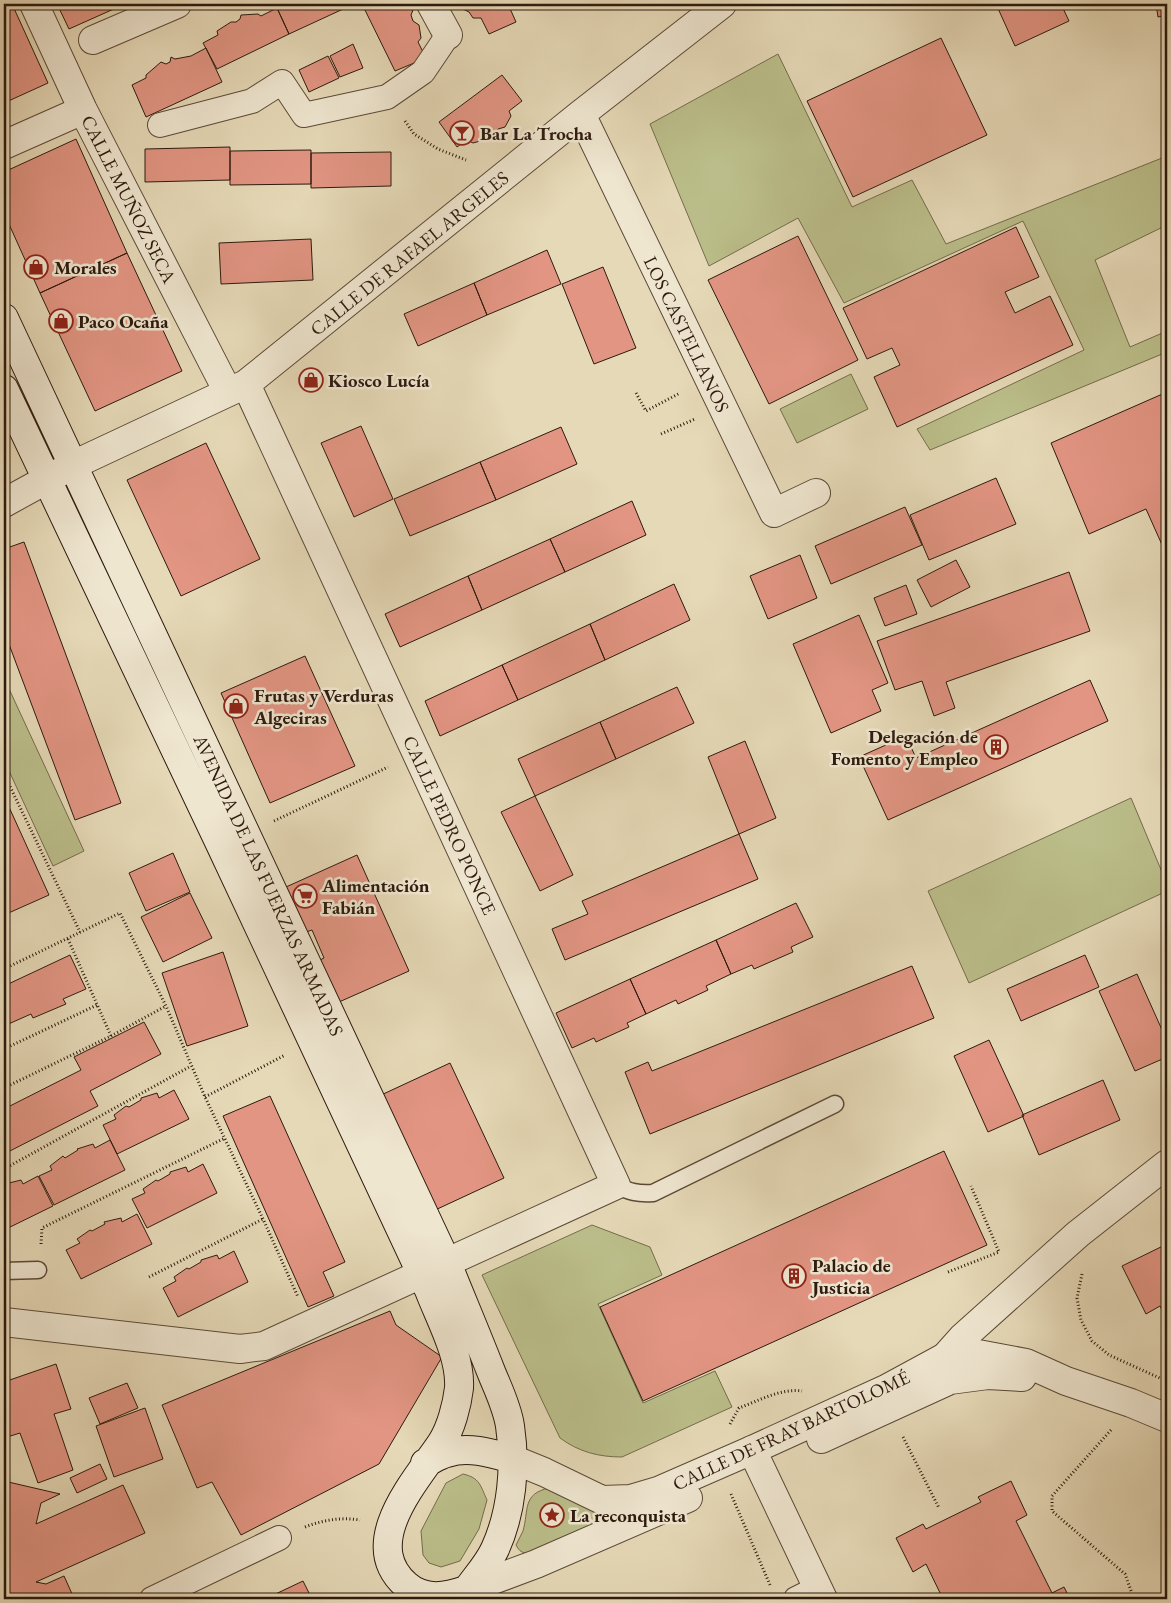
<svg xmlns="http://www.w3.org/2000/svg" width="1171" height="1603" font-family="'EB Garamond',serif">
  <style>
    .green { fill: #bbbe8a; stroke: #746c4c }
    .building { fill: #e29583; stroke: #2d1a0e }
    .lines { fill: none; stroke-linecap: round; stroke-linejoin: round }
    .service-casing { stroke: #5b4a38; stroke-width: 19 }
    .pedestrian-casing { stroke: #5b4a38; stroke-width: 26 }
    .minor-casing { stroke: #5b4a38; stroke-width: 30 }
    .tertiary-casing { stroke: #5b4a38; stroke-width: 30 }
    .secondary-casing { stroke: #2d1a0e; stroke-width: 30 }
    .path { stroke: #2d1a0e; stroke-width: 3; stroke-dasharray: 1 2.5; stroke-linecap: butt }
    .service { stroke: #efe6d0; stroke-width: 16 }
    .pedestrian { stroke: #efe6d0; stroke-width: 24 }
    .minor { stroke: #efe6d0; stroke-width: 28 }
    .tertiary { stroke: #efe6d0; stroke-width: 28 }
    .secondary { stroke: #efe6d0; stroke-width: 28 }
    .labels { text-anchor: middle; stroke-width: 5; stroke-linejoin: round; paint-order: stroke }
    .poi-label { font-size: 19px; font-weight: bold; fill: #2d1a0e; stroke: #efe6d0; text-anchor: start }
    .street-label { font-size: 19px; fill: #2d1a0e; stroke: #efe6d0 }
  </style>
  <rect width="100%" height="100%" fill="#e6d9b7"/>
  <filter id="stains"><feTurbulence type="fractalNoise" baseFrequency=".004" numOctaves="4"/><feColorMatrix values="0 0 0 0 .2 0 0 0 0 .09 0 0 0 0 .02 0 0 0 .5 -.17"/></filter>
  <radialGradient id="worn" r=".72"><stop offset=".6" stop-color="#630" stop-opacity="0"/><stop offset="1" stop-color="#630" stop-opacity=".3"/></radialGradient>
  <path class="green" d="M778,54L852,207L912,180L946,244L1167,156V225L1095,260L1130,347L1167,331V352L930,450L917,429L1084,350L1023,221L844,303L798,218L709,266L650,124Z
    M851,374L868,409L797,443L780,409Z
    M4,678L84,851L53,866L4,760Z
    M1131,798L1167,884V891L969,983L928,891Z
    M592,1225L650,1247L662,1275L598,1304L643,1403L715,1371L732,1407L622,1457C599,1457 579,1452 560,1438L482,1275Z
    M463,1474C480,1478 480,1485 487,1500L479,1529L460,1561L441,1567L429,1563L423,1555L421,1531L446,1483Z
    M549,1488L600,1511L601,1516L598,1523L529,1554C522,1553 519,1551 516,1545C518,1540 521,1536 523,1531C529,1510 522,1494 549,1488Z"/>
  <path class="building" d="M4,4H12L48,83L4,103Z
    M57,4H125L69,29Z
    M285,4H354L289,34L277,8Z
    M362,4H409L413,10L411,15L413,21L419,25L421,38L418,42L426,58L395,71Z
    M465,4H508L516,22L489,34L481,18H473L469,12L463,9Z
    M996,4H1061L1069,21L1015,46Z
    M1156,4H1167V15L1158,17Z
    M277,8L289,34L217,69L203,43L218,35L217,31L231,22H236L240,19L241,15L258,14L261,16Z
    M941,38L987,135L853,197L807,101Z
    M353,44L363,68L340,77L330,56Z
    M206,48L222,82L146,117L132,85L146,78V75L161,62L166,64L170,62L171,57L175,59L191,56Z
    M328,56L339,78L309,92L299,70Z
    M502,75L522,101L509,111L511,116L505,127L498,129L491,138L473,143L467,140L457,147L439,122Z
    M76,139L127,253L40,293L4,213V172Z
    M230,147V180L145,182V149Z
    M311,150V184L230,185V151Z
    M391,152V186L311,188V153Z
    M1016,227L1039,277L1005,292L1015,313L1050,296L1073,345L897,427L874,377L900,365L892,348L867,359L843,308Z
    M798,236L858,360L769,404L708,280Z
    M311,239L313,280L221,284L219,243Z
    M547,250L561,284L487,315L474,283Z
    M127,253L182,371L95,411L40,293Z
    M603,267L636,348L594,364L562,284Z
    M474,283L487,315L418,346L404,314Z
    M1167,392V556L1146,509L1089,534L1051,443Z
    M361,426L393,499L354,517L321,443Z
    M561,427L577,464L496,500L480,462Z
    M206,443L260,559L181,596L127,480Z
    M480,462L496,500L410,536L394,499Z
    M996,478L1016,524L929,560L910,515Z
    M632,501L646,535L565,572L550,539Z
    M905,507L922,545L831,584L815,546Z
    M550,539L565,572L482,610L468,576Z
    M24,542L121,803L75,820L4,631V549Z
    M800,555L817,598L768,619L750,576Z
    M956,560L970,587L931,607L917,580Z
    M1069,572L1090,631L946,682L955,708L934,716L922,681L895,690L877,641Z
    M468,576L482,610L400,647L385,614Z
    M674,584L690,620L605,660L590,624Z
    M906,585L917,614L885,626L874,598Z
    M859,615L888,683L872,690L881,711L831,733L793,644Z
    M590,624L605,660L518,700L502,665Z
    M305,656L355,766L270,803L221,693Z
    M502,665L518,700L440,736L425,701Z
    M1090,680L1108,721L888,820L859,757L906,736L916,758Z
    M677,687L694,723L616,759L600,722Z
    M600,722L616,759L535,796L518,759Z
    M745,741L776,818L739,834L708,757Z
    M4,796L49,895L4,915Z
    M535,796L573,875L540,891L501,812Z
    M739,834L758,879L565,960L552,929L588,914L582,901Z
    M173,853L190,892L146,911L129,873Z
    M357,855L409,971L339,1002L320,960L324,958L312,930L306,932L286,887Z
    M190,893L212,938L163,962L141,917Z
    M796,903L813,937L791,947L793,952L754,969L752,965L731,974L716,940Z
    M716,940L731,974L706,986L708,990L678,1004L676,1000L646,1014L630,979Z
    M223,952L248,1026L187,1046L162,973Z
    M70,955L86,989L63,999L66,1004L33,1018L31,1014L4,1026V986Z
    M1085,955L1099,987L1021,1021L1007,989Z
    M912,966L934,1018L650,1134L625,1072L648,1062L652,1071Z
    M1137,974L1167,1041V1057L1135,1071L1099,991Z
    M630,979L646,1014L627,1023L629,1027L596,1042L594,1038L572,1048L556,1013Z
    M144,1022L161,1054L90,1091L98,1106L4,1154V1109L81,1070L74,1057Z
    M989,1040L1024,1116L988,1132L954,1056Z
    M450,1063L504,1178L433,1211L379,1096Z
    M1103,1080L1120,1120L1039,1155L1022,1115Z
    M174,1090L189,1119L117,1154L103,1125L116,1119L114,1115L126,1106L129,1107L141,1100V1098L157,1093L159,1098Z
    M270,1096L345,1262L323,1272L334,1296L308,1307L223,1116Z
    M110,1140L125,1170L54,1205L39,1176L52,1170L50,1166L63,1156L65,1158L78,1150L77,1149L93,1144L95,1148Z
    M944,1151L987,1245L643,1401L600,1307Z
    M203,1164L217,1193L147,1228L132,1199L145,1193L143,1189L156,1180L158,1181L170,1174V1172L186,1167L188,1172Z
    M38,1176L53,1206L4,1230L5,1184L21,1180L23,1184Z
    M137,1214L152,1244L81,1279L66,1250L80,1243L77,1239L90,1230L92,1231L105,1224L104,1222L121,1218L122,1222Z
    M1167,1244V1320L1160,1306L1146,1314L1122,1266Z
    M234,1251L248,1282L178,1317L163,1288L176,1281L174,1277L187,1268L189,1269L201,1262V1260L217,1255L219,1259Z
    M390,1311L396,1325L442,1357L379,1464L241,1535L212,1482L197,1488L162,1405Z
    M56,1364L71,1409L54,1414L73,1470L38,1483L20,1433L4,1438V1382Z
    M127,1383L138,1408L100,1424L89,1398Z
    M145,1408L163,1459L114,1477L96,1426Z
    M100,1464L107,1479L77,1493L70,1478Z
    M4,1481L60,1494L41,1503L36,1524L123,1485L145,1533L36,1582L46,1584L64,1576L73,1596L65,1599H5Z
    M1011,1481L1027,1515L1016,1521L1052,1593L1064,1587L1070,1599H943L926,1564L913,1572L896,1538L923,1524L926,1529L981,1502L978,1497Z
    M303,1581L312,1599H265Z"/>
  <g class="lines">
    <g class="service-casing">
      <path id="service" d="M616,1185C629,1192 638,1194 653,1193L835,1104
        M4,1271L38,1270"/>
    </g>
    <g class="pedestrian-casing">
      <path id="pedestrian" d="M160,125L252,101L282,82L304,115L387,97L423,72L448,35
        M152,1599L279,1538
        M796,1599L818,1588"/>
    </g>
    <g class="minor-casing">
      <path id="minor" d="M34,4L83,110L228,392
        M431,4L448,35
        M93,40L177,4
        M581,114L774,513L816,493
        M4,145L83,110
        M4,503L73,465L246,384L581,114L722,4
        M4,1322L240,1349L264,1346L616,1185L246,384
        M945,1357L962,1338L1078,1234L1167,1164
        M752,1450L823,1599"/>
    </g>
    <g class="tertiary-casing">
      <path id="tertiary" d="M821,1439L950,1380L988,1375L1022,1377
        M512,1459L544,1472L602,1500L631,1499L658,1491L752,1450L886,1389L945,1357L978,1354L1026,1363L1066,1381L1131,1403L1167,1418
        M466,1590L536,1564L688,1498"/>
    </g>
    <g class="secondary-casing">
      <path id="secondary" d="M4,318L447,1263C461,1298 476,1333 490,1369C497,1387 507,1406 510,1426C516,1466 512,1512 495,1549C487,1567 471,1582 461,1599
        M4,389L221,846L429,1290C440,1319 461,1356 459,1388C457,1405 451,1428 442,1442C417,1480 358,1542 406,1585C424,1601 446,1597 466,1590
        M425,1463C432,1460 439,1455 447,1453C468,1446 491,1453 512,1459"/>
    </g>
    <path class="path" d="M405,121L414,134L438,149L466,160
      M636,393L646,411L680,393
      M661,434L695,419
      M4,774L80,932
      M274,821L388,767
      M68,939L111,1036
      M4,969L120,913L166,1006L205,1097L263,1219L298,1297
      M4,1049L97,1005
      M4,1088L111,1036L166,1006
      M205,1097L285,1055
      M4,1169L191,1066
      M41,1244L42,1228L225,1138
      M948,1272L999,1252L971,1186
      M1082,1274L1077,1298L1081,1320L1092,1341L1109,1355L1164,1380
      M149,1277L263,1219
      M730,1424L739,1408C758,1401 781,1388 802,1391
      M1111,1430L1052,1496V1511L1125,1574L1134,1599
      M903,1437L939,1508
      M731,1494L770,1585
      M305,1527C323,1520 341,1517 360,1520"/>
    <use href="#service" class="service"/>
    <use href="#pedestrian" class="pedestrian"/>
    <use href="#minor" class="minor"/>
    <use href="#tertiary" class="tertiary"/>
    <use href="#secondary" class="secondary"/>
  </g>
  <defs>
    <g id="bar-ring" transform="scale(1.25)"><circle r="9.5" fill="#efe6d0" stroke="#8f2418" stroke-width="1.5"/><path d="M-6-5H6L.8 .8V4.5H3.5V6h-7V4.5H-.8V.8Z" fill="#8f2418"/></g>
    <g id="shop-ring" transform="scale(1.25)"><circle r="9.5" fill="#efe6d0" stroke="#8f2418" stroke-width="1.5"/><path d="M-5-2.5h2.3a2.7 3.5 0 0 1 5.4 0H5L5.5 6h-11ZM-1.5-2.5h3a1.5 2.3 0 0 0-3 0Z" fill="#8f2418"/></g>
    <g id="building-ring" transform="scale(1.25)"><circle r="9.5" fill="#efe6d0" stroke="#8f2418" stroke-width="1.5"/><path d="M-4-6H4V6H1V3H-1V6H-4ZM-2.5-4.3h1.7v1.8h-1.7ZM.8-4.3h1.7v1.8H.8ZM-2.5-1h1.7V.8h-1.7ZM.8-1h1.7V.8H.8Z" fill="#8f2418"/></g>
    <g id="supermarket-ring" transform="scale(1.25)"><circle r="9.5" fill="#efe6d0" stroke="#8f2418" stroke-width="1.5"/><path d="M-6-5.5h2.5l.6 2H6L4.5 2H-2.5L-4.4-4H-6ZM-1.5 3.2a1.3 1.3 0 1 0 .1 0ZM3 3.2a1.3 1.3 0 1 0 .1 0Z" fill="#8f2418"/></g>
    <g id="sight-ring" transform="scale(1.25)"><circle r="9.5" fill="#efe6d0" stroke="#8f2418" stroke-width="1.5"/><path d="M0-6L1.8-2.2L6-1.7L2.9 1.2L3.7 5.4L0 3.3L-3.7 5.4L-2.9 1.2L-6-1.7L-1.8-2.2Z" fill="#8f2418"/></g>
  </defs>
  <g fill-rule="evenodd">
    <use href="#bar-ring" x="462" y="133"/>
    <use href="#shop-ring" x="36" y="267"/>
    <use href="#shop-ring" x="61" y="321"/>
    <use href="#shop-ring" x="311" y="380"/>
    <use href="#shop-ring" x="236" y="706"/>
    <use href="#building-ring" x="996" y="747"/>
    <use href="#supermarket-ring" x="305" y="896"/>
    <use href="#building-ring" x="794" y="1276"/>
    <use href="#sight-ring" x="552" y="1515"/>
  </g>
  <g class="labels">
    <g class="poi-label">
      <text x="480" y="140">Bar La Trocha</text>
      <text x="54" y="274">Morales</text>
      <text x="78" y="328">Paco Ocaña</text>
      <text x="328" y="387">Kiosco Lucía</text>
      <text x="254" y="702">Frutas y Verduras<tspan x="254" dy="22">Algeciras</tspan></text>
      <text x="978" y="743" text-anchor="end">Delegación de<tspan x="978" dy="22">Fomento y Empleo</tspan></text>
      <text x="322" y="892">Alimentación<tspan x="322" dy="22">Fabián</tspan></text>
      <text x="812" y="1272">Palacio de<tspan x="812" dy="22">Justicia</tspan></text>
      <text x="570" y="1522">La reconquista</text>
    </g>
    <g class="street-label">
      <text transform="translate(129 199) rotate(63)" y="7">CALLE MUÑOZ SECA</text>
      <text transform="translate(409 253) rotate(-39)" y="7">CALLE DE RAFAEL ARGELES</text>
      <text transform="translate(687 334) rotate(64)" y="7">LOS CASTELLANOS</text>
      <text transform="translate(450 825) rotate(65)" y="7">CALLE PEDRO PONCE</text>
      <text transform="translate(269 885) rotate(65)" y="7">AVENIDA DE LAS FUERZAS ARMADAS</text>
      <text transform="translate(791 1430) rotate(-25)" y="7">CALLE DE FRAY BARTOLOMÉ</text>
    </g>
  </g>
  <rect width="1171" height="1603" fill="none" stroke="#e6d9b7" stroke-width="20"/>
  <rect x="5" y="5" width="1161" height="1593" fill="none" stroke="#2d1a0e" stroke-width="2.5"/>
  <rect x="10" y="10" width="1151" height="1583" fill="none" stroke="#2d1a0e"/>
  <rect width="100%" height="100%" filter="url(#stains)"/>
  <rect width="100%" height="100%" fill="url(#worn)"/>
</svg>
